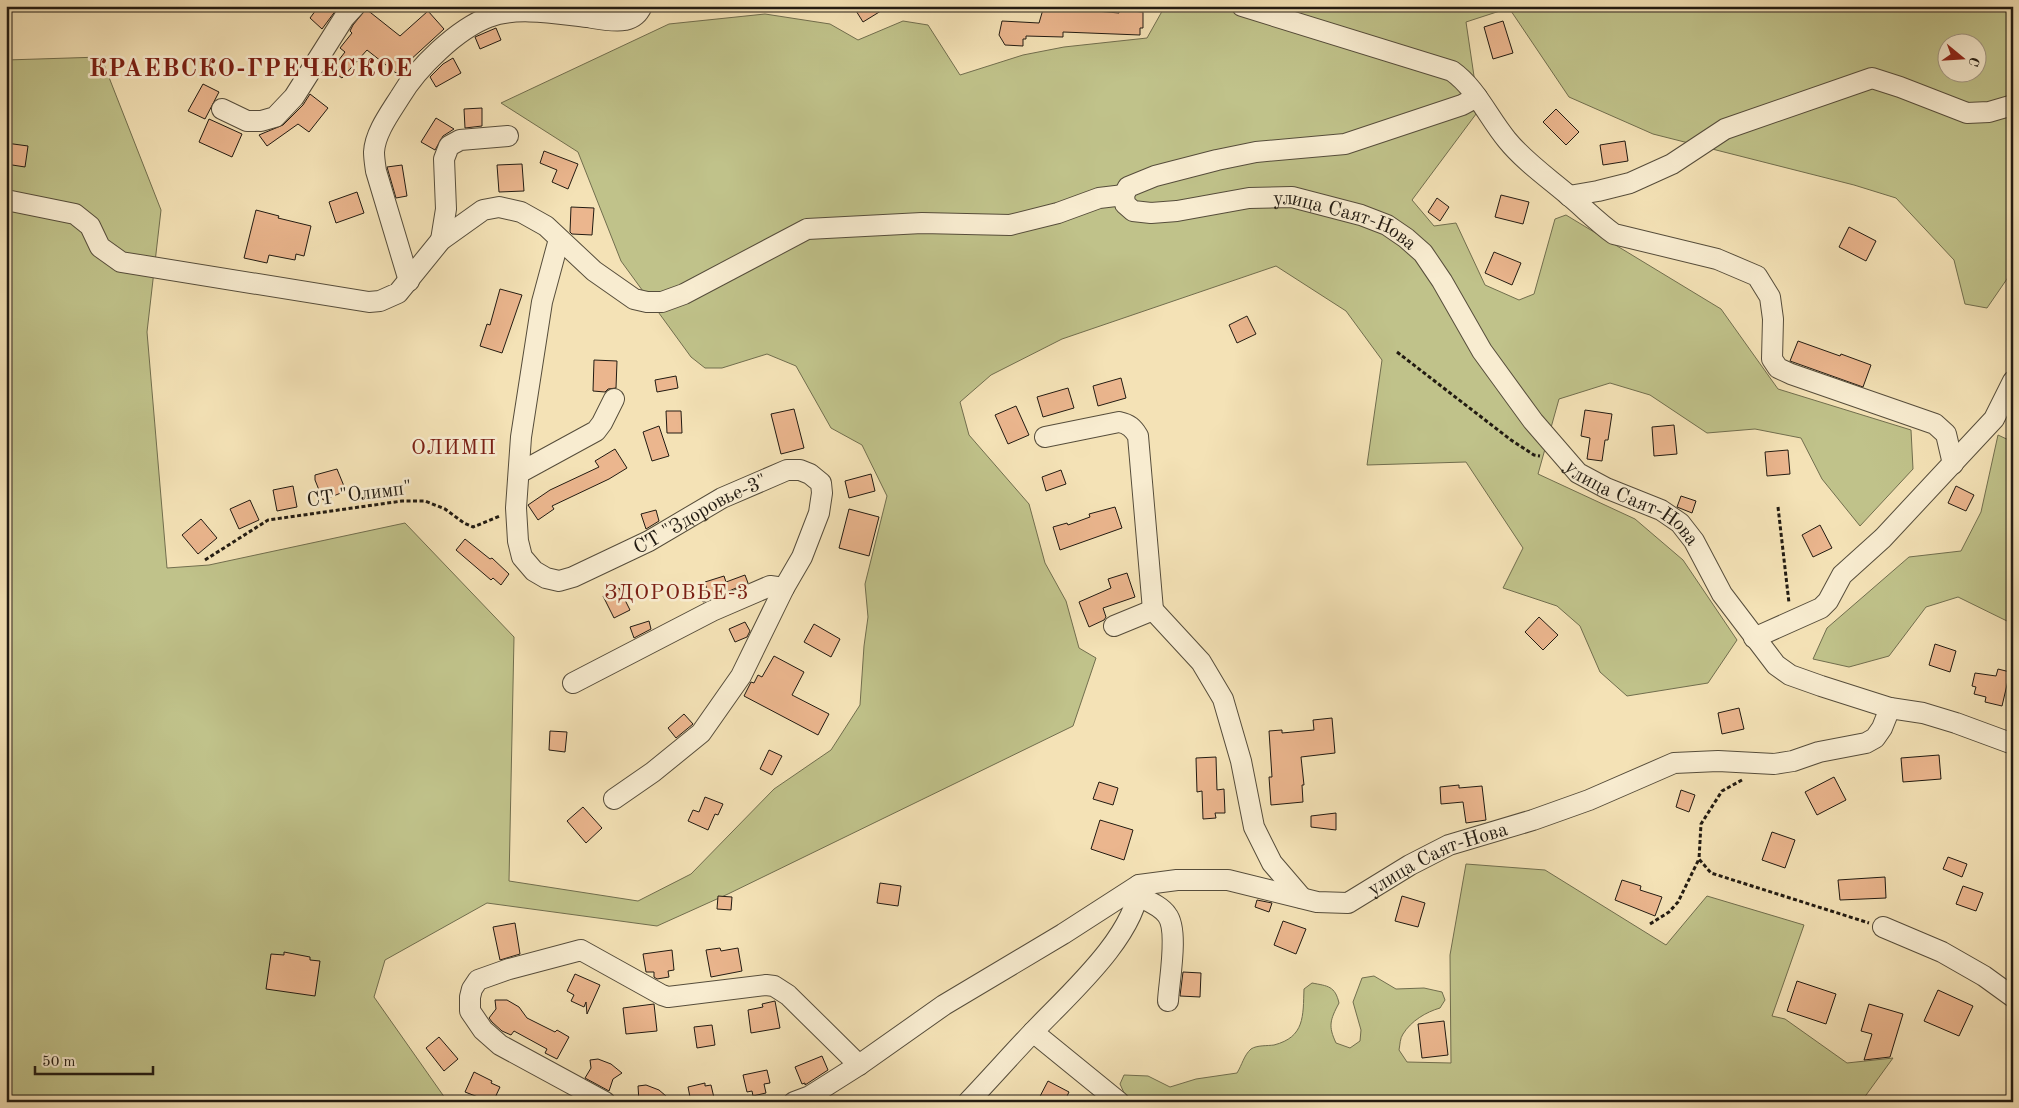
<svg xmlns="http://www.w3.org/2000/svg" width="2019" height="1108" font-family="'Old Standard TT',serif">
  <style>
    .green { fill: #c0c28a; stroke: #716e4e; fill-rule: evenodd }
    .building { fill: #ebb68e; stroke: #221b12 }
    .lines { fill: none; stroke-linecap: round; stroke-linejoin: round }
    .minor-casing { stroke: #564d3b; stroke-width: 22 }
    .path { stroke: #221b12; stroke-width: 3; stroke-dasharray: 4 2.5; stroke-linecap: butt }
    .minor { stroke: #f8ecd0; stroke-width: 20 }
    .labels { text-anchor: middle; stroke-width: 5; stroke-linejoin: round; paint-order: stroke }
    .street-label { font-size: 20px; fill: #221b12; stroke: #f8ecd0 }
    .neighbourhood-label { font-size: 21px; letter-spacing: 1px; fill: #7a1f14; stroke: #f8ecd0 }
    .district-label { font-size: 25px; font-weight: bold; letter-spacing: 1px; fill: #7a1f14; stroke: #f8ecd0 }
  </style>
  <rect width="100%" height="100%" fill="#f4e2b6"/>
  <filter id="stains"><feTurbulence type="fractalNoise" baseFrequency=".004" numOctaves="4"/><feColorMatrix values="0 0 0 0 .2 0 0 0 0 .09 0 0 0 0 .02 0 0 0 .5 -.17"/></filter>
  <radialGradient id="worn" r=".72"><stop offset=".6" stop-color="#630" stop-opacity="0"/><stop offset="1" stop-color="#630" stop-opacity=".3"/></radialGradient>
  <path class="green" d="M1165,6H2013V274L2009,276L1987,308L1965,304L1954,260L1896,198L1854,185L1653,134L1569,97L1509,8L1466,22L1479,110L1412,200L1434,226L1456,223L1485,285L1519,300L1534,294L1555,219L1566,215L1721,309L1778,389L1911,430L1913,469L1860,526L1822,479L1801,438L1755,429L1707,433L1650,395L1610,383L1559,399L1538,474L1635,519L1683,560L1737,640L1708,683L1627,696L1600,672L1580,626L1557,606L1503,588L1523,548L1466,462L1367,465L1382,360L1346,311L1276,266L1062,339L991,375L960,402L969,435L1029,504L1045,563L1066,601L1079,648L1096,658L1073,726L728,894L657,926L487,903L385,960L374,997L445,1098L452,1102H6V60L101,57L161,210L147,332L167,568L209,565L405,523L514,637L509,881L638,901L691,874L774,789L831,750L860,705L864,646L868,617L865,584L887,496L862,445L831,428L796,366L767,354L722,368H705L691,357L621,261L578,152L501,103L669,24L765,14L830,24L858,40L903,21L928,25L960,75L1023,55L1064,47L1147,38ZM1946,42H1976V72H1946Z
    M1998,435L2013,442V622H2009L1958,597L1926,607L1889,656L1849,667L1813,659L1827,628L1909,557L1961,551L1981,512Z
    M1466,864L1545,870L1666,945L1707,896L1804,925L1772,1016L1785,1019L1847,1063L1893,1058L1861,1102H1444L1427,1098L1423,1102H1137L1125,1095L1120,1084L1124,1075L1148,1076L1170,1087L1196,1079L1237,1073C1242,1065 1244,1055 1251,1049C1257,1045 1267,1046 1274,1045C1305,1037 1303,1016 1304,989L1312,983C1328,986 1335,986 1339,1003C1330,1020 1328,1026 1336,1043L1350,1048L1360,1041L1361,1030L1353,1002L1362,978L1374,976L1396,989L1424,988L1442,992L1445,1000L1440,1008C1426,1012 1411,1021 1403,1034C1400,1038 1400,1045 1399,1050L1407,1062L1451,1063L1450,955Z"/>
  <path class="building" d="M319,6H339L322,29L310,18Z
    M853,6H889L863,22Z
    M1044,6H1073V9L1119,13V10L1143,12V28H1140V35L1063,32V37L1026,36V39H1023V46L1005,45L999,35L1002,21L1039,23Z
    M366,9L400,36L428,11L444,29L396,73L367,50L342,78L331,70L345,52L340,48L352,33L350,31L353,25Z
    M1503,21L1513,53L1493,59L1484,27Z
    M496,28L501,40L480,49L475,37Z
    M453,58L461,73L436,87L430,77L443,64Z
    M203,84L219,92L205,119L188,111Z
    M310,94L328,108L309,132L298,124L267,146L259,135L283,125L303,105Z
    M482,108V126L465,128L464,109Z
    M1556,109L1579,132L1566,145L1543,122Z
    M436,118L454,129L443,136L435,150L421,142Z
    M209,119L242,134L232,157L199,142Z
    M1625,141L1628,161L1603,165L1600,145Z
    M6,143L28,146L25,167L6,164Z
    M544,151L578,164L568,189L552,182L557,170L540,163Z
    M522,164L524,191L499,192L497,165Z
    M402,165L407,196L396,198L387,167Z
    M357,192L364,213L336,223L329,202Z
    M1501,195L1529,202L1523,224L1495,217Z
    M1437,198L1449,207L1440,221L1428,212Z
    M571,207L594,208L592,235L572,234L570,232Z
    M256,210L279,216L278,218L311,226L304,256L296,254L295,260L269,255L267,263L244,258Z
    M1849,227L1876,241L1866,261L1839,247Z
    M1494,252L1521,263L1512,285L1485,273Z
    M500,289L522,295L502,353L480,346L487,324L490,325Z
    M1247,316L1256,334L1237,343L1229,325Z
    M1798,341L1840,356L1841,354L1871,365L1863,387L1790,361Z
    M594,360L617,361L616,388L608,389L605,392L593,391Z
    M676,376L678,388L657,392L655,380Z
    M1121,378L1126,398L1098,406L1093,386Z
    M1068,388L1074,408L1043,417L1037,397Z
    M1016,406L1029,435L1008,444L995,415Z
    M794,409L804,448L781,454L771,414Z
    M1585,410L1612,414L1608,440H1605L1602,461L1587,459L1590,438L1581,436Z
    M666,411H681L682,433H667Z
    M1674,425L1677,454L1654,456L1652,427Z
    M659,426L669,456L652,461L643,432Z
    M615,449L627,468L609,479L552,506L554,509L538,520L528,505L550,490L599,467L595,461Z
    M1788,450L1790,474L1767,476L1765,452Z
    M337,469L346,491L323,500L315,480V475Z
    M1061,470L1066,484L1046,491L1042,477Z
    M871,474L875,491L849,498L845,481Z
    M293,486L297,507L277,511L273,490Z
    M1956,486L1974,495L1966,511L1948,503Z
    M1681,496L1696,501L1692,513L1677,507Z
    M250,500L259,520L239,529L230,509Z
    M1115,507L1122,528L1060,550L1053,527L1067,523L1068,525L1090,517L1089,514Z
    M849,509L879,517L869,556L839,548Z
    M656,510L659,521L646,529L641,514Z
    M201,519L217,538L198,554L182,535Z
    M1820,525L1832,548L1813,557L1802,535Z
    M465,539L490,559L492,558L509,574L501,585L493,578L491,580L456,550Z
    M1127,573L1135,597L1103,608L1106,617L1104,620L1089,627L1079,602L1111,588L1108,579Z
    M745,575L748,583L703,602L700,593L707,590L705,582L724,576L726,582Z
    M619,588L630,610L614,618L603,596Z
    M1539,617L1558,635L1543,650L1525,632Z
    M649,621L651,629L634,638L630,627Z
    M745,622L750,631L747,637L735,642L729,629Z
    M814,624L840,639L831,657L804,642Z
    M1935,644L1956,651L1950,672L1929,665Z
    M774,656L804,672L792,695L829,714L818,735L744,696L751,682L754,683L758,675L762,677Z
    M1998,669L2010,672L2002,706L1985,702L1986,697L1974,694L1976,687L1972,686L1975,673L1996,676Z
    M1739,708L1744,729L1722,734L1718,713Z
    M684,714L693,724L676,738L668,728Z
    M1332,718L1335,753L1301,757L1304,785H1302L1303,802L1271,805L1269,777H1272L1269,731L1282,730V733L1314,730L1313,720Z
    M550,731L567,732L565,752L549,750Z
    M769,750L782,756L772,775L760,769Z
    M1939,755L1941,779L1903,782L1901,758Z
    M1216,757L1217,790L1224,789L1225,813H1215L1216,818L1203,819L1202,791L1197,792L1196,758Z
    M1834,777L1846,800L1817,815L1805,792Z
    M1099,782L1118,788L1113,805L1093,799Z
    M1459,785V788L1482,786L1486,820L1466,823L1463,802L1441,804L1440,787Z
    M1681,790L1695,795L1689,812L1676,807Z
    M705,797L723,804L718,815L715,814L708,830L688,821L693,810L699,812Z
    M583,807L602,828L586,843L567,821Z
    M1336,813V830L1311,827V816Z
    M1100,820L1133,830L1124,860L1091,849Z
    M1772,832L1795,840L1785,868L1762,860Z
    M1948,857L1967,864L1962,877L1943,869Z
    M1885,877L1886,898L1840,900L1838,880Z
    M1622,880L1641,886L1640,890L1662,897L1655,916L1615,900Z
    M880,883L901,886L898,906L877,903Z
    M1963,886L1983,893L1976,911L1956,904Z
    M718,896L732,897L731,910L717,909Z
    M1402,896L1425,903L1418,927L1395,921Z
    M1257,900L1272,903L1269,912L1255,907Z
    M1283,921L1306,929L1296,954L1274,945Z
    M515,923L520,954L500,960L493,927Z
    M720,948L721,951L738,948L742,971L711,977L706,950Z
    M672,950L674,970L668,971L669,977L657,979L654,977V972H646L643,954Z
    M284,952L310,957V960L320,961L315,996L266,989L271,954L284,955Z
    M1183,972L1201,973L1200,997L1180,996Z
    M575,974L600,985L587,1014L586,1002L584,1007L571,1001L574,995L567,991Z
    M1797,981L1836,994L1826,1024L1787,1011Z
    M1938,990L1973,1006L1959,1036L1924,1021Z
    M495,1000H507L519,1007L527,1018L555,1032L557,1030L569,1037L557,1059L545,1053L547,1049L514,1031L511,1035L502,1031L492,1022L489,1018L496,1009Z
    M775,1001L780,1028L751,1033L748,1010L763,1007L762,1004Z
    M654,1004L657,1031L626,1034L623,1008Z
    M1869,1004L1903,1014L1890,1057L1864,1060L1872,1034L1861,1031Z
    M1444,1021L1448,1055L1422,1058L1418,1024Z
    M712,1025L715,1045L697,1048L694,1027Z
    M439,1037L458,1059L444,1071L426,1048Z
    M822,1056L828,1070L805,1085V1083L802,1084L795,1067Z
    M598,1059L611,1064L622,1073L613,1079L609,1091L585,1078L591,1068L590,1060Z
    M767,1070L770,1083L764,1084L766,1093L753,1096L752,1091L747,1092L743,1075Z
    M474,1072L492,1081L491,1083L500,1087L493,1102H475L478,1097L465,1092Z
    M1048,1081L1069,1092L1064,1102H1037Z
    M705,1083V1086L711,1085L715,1102H691L688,1087Z
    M646,1085L659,1090L673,1102H639L638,1086Z"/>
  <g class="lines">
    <g class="minor-casing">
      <g id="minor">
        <path d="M1242,6L1452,71C1476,88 1488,117 1507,140C1524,161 1547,177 1567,194C1583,207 1597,222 1614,234L1717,259L1757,276L1770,297L1773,319L1772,359L1778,368L1791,374L1935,424L1946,434L1953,464"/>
        <path id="s1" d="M1477,97L1462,105L1345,144L1256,152L1217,160L1155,176L1128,187L1124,195L1125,204L1133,211L1151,213L1177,211L1249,198L1292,197L1361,215L1387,225L1406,238L1423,253L1442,281L1482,351L1533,421L1578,473L1606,488L1661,510L1680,523L1694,541L1722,594L1776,665L1790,675L1821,686L1890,708L1923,713L1956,723L2013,744"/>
        <path d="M222,109L247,121H261L275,117L294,97L344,18L355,6"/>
        <path d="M1569,196L1598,191L1630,183L1672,164L1725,129L1872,78L1900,87L1967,113L1989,112L2013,105"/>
        <path d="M6,200L75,214L90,226L100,247L121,262L369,302L380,301L398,293L441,240L483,210L499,207L521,212L546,226L594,271L634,299L647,302H662L684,294L807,229L922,223L1010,225L1058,213L1099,198L1124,195"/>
        <path id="s2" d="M559,239L542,302L521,437L516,508L518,541L522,557L534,571L546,578L559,581L573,577L649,541L722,498L787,470H800L810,474L821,483L822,493L819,513L802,557L784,588L741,676L701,733L653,772L614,799"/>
        <path d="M441,240L446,209L444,159L449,146L460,140L508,136"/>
        <path d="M409,281L376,171C375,164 374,158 374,152C375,133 390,113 400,97C417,68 457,29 489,17C516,6 559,14 587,17C599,19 613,22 625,20C634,18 638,14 642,6"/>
        <path d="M1045,437L1119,422C1129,424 1133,428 1138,436L1153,610"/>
        <path d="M519,473L596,431L602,423L614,399"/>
        <path d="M1114,626L1153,610L1201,662L1223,699L1241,761L1254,827L1272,863L1302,898"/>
        <path d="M1754,638L1821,608L1828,601L1842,575L1883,538L1994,419L2013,381"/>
        <path d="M573,683L712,611L770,586L784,588"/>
        <path d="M1138,896C1148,901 1161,906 1167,915C1179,930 1169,981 1168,1001"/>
        <path d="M1883,927L1942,952L1984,976L2013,997"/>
        <path d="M1033,1032L1119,1102"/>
        <path d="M605,1102L500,1045L483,1030L470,1011V997L472,989L478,980L509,969L581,950L662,995L668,997L766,985L774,986L788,995L859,1065"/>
        <path id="s3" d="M794,1102L810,1096L859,1065L944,1005L1063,934L1139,885L1177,880H1228L1317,902L1348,903L1410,865L1449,845L1533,820L1589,800L1674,763L1718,761L1774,764L1793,761L1819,752L1866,743L1875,738L1882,728L1890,708"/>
        <path d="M968,1102C990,1079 1011,1055 1033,1032C1067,996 1136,936 1139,885"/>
      </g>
    </g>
    <path class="path" d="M1397,352L1511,440L1534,455L1540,456
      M1778,507L1789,603
      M205,560L268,520L402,501H425L445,509L464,523L473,527L500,516
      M1742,780L1722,791L1701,824L1699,859L1711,873L1869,923
      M1650,924L1669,912L1678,902L1699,859"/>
    <use href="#minor" class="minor"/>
  </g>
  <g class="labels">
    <g class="street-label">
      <text dy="7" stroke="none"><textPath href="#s1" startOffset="609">улица Саят-Нова</textPath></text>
      <text transform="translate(359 493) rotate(-7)" y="7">СТ "Олимп"</text>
      <text dy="7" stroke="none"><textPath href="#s1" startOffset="1029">улица Саят-Нова</textPath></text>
      <text dy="7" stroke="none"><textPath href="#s2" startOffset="525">СТ "Здоровье-3"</textPath></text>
      <text dy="7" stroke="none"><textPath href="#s3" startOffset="721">улица Саят-Нова</textPath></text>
    </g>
    <g class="neighbourhood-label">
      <text x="454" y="454">ОЛИМП</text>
      <text x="677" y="599">ЗДОРОВЬЕ-3</text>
    </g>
    <g class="district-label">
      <text x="251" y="76">КРАЕВСКО-ГРЕЧЕСКОЕ</text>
    </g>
  </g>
  <rect width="2019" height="1108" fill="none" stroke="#f4e2b6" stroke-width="25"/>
  <rect x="8" y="8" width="2004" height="1093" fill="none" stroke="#221b12" stroke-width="2.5"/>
  <rect x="12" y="12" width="1994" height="1083" fill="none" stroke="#221b12"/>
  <g transform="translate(1962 58) rotate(108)"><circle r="24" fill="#f8ecd0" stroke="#a29884"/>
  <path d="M0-4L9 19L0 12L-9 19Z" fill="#8f2418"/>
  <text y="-8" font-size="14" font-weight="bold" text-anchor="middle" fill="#221b12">С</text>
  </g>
  <path d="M35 1066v8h118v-8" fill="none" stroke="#221b12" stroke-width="2.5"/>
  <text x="42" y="1066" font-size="15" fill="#221b12" stroke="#f8ecd0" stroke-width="4" paint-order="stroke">50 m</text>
  <rect width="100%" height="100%" filter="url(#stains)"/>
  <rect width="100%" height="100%" fill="url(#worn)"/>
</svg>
